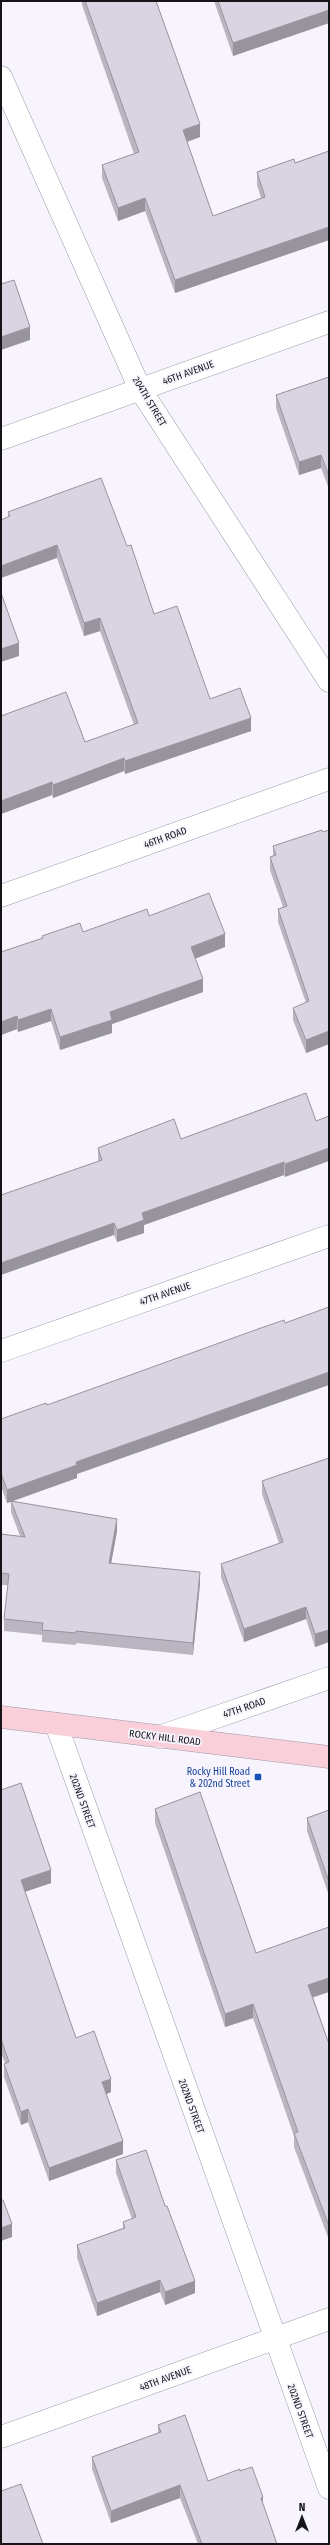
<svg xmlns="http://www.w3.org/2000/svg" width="330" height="2545" font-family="'Fira Sans Condensed',sans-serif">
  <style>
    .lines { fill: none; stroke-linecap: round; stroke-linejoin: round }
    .street-casing { stroke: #9e98a6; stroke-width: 23 }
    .secondary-casing { stroke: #9e98a6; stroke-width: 23 }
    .street { stroke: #fff; stroke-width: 22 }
    .secondary { stroke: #f9cfda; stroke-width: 22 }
    .wall { fill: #bbb5c2 }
    .shaded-wall { fill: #98949e }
    .building { fill: #d9d3e2; stroke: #98949e }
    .transit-dot { fill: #1a4fb4; stroke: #f7f4fd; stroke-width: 1.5 }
    .labels { text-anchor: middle; stroke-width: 3.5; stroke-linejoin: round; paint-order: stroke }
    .street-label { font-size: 10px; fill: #161419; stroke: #f7f4fd }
    .transit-label { font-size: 10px; fill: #164399; stroke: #f7f4fd; text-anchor: end }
  </style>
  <rect width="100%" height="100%" fill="#f7f4fd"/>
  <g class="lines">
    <g class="street-casing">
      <path id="street" d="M1,77L140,389L329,681
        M1,439L329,322
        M1,896L329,779
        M1,1351L329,1236
        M56,1724L329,2488
        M159,1737L329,1678
        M1,2437L329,2319"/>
    </g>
    <g class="secondary-casing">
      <path id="secondary" d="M1,1717L329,1757"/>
    </g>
    <use href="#street" class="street"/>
    <use href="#secondary" class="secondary"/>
  </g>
  <path class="wall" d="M82,1H156L200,137L187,142L213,216L261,198L257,185V172L295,163L329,151V240L175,293L145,211L118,221L102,178V165L134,154L82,5Z
    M214,1H329V23L233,56Z
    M329,81V98L328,95V82Z
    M329,377V489L321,468L299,475L276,408V395Z
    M8,512L127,546L154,614L210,699L251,731L125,774L124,771L53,798L52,795L1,814L85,742L134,725L100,631L84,636L57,558L8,517Z
    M329,830V1044L306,1053L293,1020V1008L306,1003L278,922V909L283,907L270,870V857L273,856V846Z
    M149,916L225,947L195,959L203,992L112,1024V1033L60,1050L51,1021L18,1032L17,1029L1,1035L42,939V936L83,932Z
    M306,1093L285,1177L284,1175L144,1225V1233L117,1242L114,1235L98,1161V1148L181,1139Z
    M1,1419L77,1474V1478L13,1501L117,1531L111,1563L200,1583L193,1655L76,1643V1645L42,1642V1635L4,1631V1619L8,1585H1V1534L20,1536L11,1512V1502L7,1503L1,1486Z
    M329,1458V1642L315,1647L306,1619L244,1642L221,1577V1564L279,1543L262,1494V1481Z
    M1,1790L51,1883L25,1892L76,2038L111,2092L106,2094L123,2154L49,2181L28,2122L21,2125L4,2077V2064L5,2063L1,2053Z
    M155,1809L256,1953L313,1997L329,2044V2240L294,2147V2136L253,2018L225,2027L155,1823Z
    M329,1810V1896L307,1831V1818Z
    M116,2160L165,2206L195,2293L165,2305L160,2292L97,2316L77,2258V2245L123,2228V2222L132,2219L116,2173Z
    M158,2425L208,2481L240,2471L263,2505L277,2544H198L180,2498L111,2523L92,2469V2457L158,2433Z"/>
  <path class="shaded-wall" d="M329,10V23L233,56V43Z
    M200,124V137L183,143V130Z
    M145,198V211L118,221V208Z
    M329,227V240L175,293V280Z
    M30,327V340L1,350V337Z
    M321,455V468L299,475V462Z
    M57,545V558L1,578V566Z
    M100,618V631L84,636V623Z
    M19,643V656L1,662V649Z
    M251,718V731L125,774V761Z
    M124,758V771L53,798V785Z
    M52,782V795L1,814V801Z
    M225,934V947L191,960V947Z
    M203,979V992L112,1024V1033L60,1050V1037L110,1012Z
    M51,1009V1021L18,1032V1020Z
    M17,1016V1029L1,1035V1022Z
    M329,1031V1044L306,1053V1040Z
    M329,1148V1161L285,1177V1164Z
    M284,1162V1175L144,1225V1233L117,1242V1230L142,1213Z
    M114,1223V1235L1,1275V1263Z
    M329,1372V1385L77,1474V1478L7,1503V1490L76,1462Z
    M117,1519V1531L109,1575V1563Z
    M200,1572V1583L193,1655V1643Z
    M306,1607V1619L244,1642V1629Z
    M329,1630V1642L315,1647V1634Z
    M51,1870V1883L21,1893V1880Z
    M329,1978V1992L308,1999V1985Z
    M253,2004V2018L225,2027V2014Z
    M111,2079V2092L102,2096V2082Z
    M28,2109V2122L21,2125V2112Z
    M123,2141V2154L49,2181V2168Z
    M12,2224V2237L1,2241V2228Z
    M160,2280V2292L97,2316V2303Z
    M195,2281V2293L165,2305V2292Z
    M180,2485V2498L111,2523V2511Z
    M263,2497V2510L261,2498Z"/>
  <path class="building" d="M85,1H156L200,124L183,130L213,216L265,197L257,172L294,159L295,163L329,151V227L175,280L145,198L118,208L102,165L139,152Z
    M218,1H329V10L233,43Z
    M14,280L30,327L1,337V284Z
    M329,377V476L321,455L299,462L276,395Z
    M101,478L127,546L131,545L154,614L177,606L210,699L240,688L251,718L125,761L124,758L53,785L52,782L1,801V716L66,692L85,742L138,723L100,618L84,623L57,545L1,566V520L10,516L8,512Z
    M1,593L19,643L1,649Z
    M322,830L323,832L329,830V1031L306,1040L293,1008L309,1001L278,909L287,906L270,857L276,855L273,846Z
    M209,893L225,934L191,947L203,979L110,1012L112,1020L60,1037L51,1009L18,1020L17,1016L1,1022V952L43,938L42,936L80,923L83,932L147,909L149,916Z
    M306,1093L316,1121L329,1116V1148L285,1164L284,1162L142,1213L144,1220L117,1230L114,1223L1,1263V1195L102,1160L98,1148L174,1119L181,1139Z
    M329,1307V1372L76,1462L77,1465L7,1490L1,1473V1419L46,1403L47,1405L258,1329L284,1320L285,1323Z
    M329,1458V1630L315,1634L306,1607L244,1629L221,1564L283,1542L262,1481Z
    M11,1501L117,1519L109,1563L200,1572L193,1643L76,1631V1633L42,1630L43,1623L4,1619L9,1574L1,1573V1534L25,1537Z
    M21,1783L51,1870L21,1880L76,2038L94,2031L111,2079L102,2082L123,2141L49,2168L28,2109L21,2112L4,2064L9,2062L1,2039V1790Z
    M200,1792L256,1953L329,1927V1978L308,1985L329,2044V2226L294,2133L298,2132L253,2004L225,2014L155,1809Z
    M329,1810V1882L307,1818Z
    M146,2150L165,2206H167L195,2281L165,2292L160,2280L97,2303L77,2245L125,2228L123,2222L136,2217L116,2160Z
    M1,2200H3L12,2224L1,2228Z
    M185,2415L208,2481L240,2469V2471L252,2467L263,2497L261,2498L277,2544H202L180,2485L111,2511L92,2457L161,2432L158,2425Z
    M21,2484L43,2544H1V2491Z"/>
  <rect class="transit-dot" x="254" y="1773" width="8" height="8" rx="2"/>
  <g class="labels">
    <g class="street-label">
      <text transform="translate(188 372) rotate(-20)" y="4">46TH AVENUE</text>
      <text transform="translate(150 401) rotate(59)" y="4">204TH STREET</text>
      <text transform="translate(165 837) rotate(-20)" y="4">46TH ROAD</text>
      <text transform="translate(165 1293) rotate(-19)" y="4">47TH AVENUE</text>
      <text transform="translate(244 1707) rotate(-19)" y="4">47TH ROAD</text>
      <text transform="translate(165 1737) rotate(7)" y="4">ROCKY HILL ROAD</text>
      <text transform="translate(83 1801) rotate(70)" y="4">202ND STREET</text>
      <text transform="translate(192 2106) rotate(70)" y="4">202ND STREET</text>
      <text transform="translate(165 2378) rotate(-20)" y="4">48TH AVENUE</text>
      <text transform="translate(301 2411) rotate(70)" y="4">202ND STREET</text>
    </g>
    <g class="transit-label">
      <text x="250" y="1775">Rocky Hill Road<tspan x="250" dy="12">&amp; 202nd Street</tspan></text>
    </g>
  </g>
  <rect width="330" height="2545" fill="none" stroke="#161419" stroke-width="4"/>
  <g transform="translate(302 2517)" stroke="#f7f4fd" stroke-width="3" paint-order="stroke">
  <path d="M0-3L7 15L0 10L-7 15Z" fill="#161419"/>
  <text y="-6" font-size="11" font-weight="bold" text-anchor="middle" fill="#161419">N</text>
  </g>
</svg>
